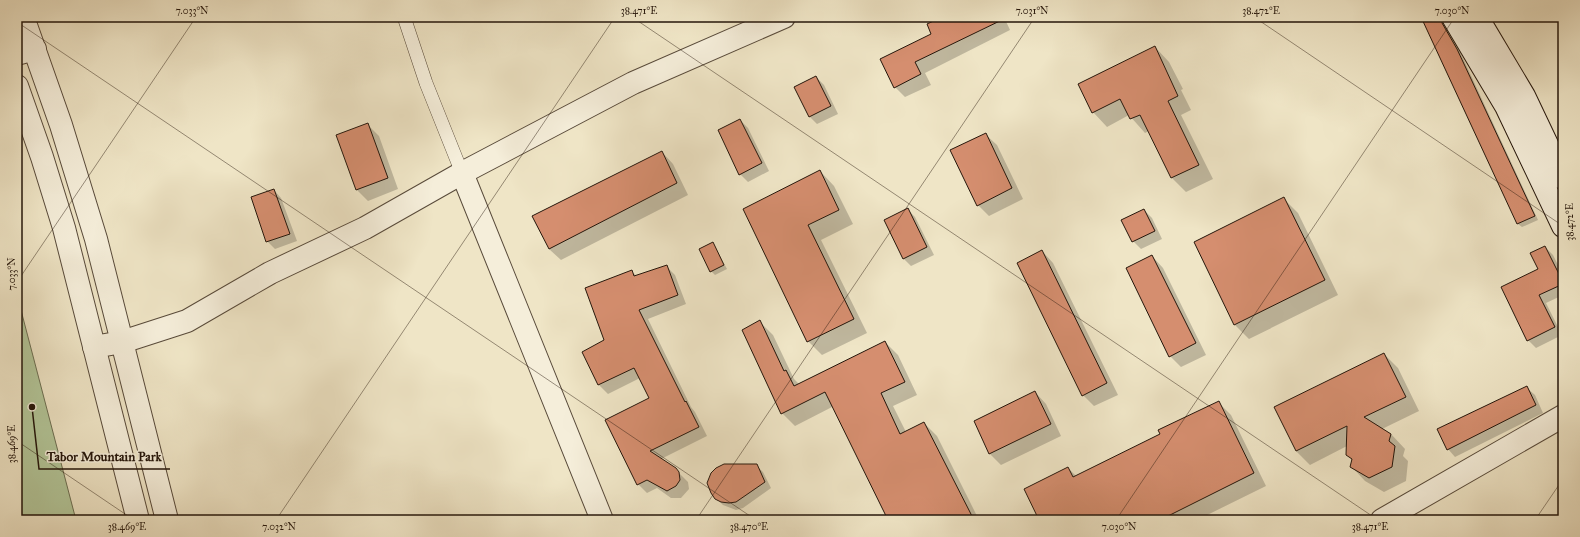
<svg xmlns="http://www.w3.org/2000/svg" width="1580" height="537" font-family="'IM FELL Great Primer',serif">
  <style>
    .green { fill: #b3c699; stroke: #6c6e52 }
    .shadow { fill: #0003 }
    .building { fill: #d58e6f; stroke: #25160b }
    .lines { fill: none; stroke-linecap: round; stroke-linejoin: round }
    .service-casing { stroke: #584a3a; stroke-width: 14 }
    .minor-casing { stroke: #584a3a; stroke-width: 24 }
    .tertiary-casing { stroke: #584a3a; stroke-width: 24 }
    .secondary-casing { stroke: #25160b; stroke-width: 24 }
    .service { stroke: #f5eeda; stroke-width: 13 }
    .minor { stroke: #f5eeda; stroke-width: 22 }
    .tertiary { stroke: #f5eeda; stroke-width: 22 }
    .secondary { stroke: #f5eeda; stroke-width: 22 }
    .ticks { fill: none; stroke: #25160b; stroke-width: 1; stroke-opacity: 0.45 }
    .leader { fill: none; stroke: #25160b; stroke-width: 1.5 }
    .callout-dot { fill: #25160b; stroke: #f5eeda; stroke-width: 1.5 }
    .callout-label { font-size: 13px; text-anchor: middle; font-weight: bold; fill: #25160b; stroke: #f5eeda; stroke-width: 3; stroke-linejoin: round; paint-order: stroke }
    .neatline { fill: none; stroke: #25160b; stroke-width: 1.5 }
    .ticks-label { font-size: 10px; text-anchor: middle; fill: #25160b }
  </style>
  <rect width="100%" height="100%" fill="#efe5c6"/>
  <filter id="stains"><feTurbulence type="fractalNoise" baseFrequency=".005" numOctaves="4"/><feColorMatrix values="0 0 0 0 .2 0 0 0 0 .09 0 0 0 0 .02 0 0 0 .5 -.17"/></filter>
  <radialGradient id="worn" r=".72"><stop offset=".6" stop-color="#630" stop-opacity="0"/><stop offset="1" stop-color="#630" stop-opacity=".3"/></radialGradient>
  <path class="green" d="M17,295L76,520H17Z"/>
  <path class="shadow" d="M944,17H1004L1010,30L925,73L931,85L905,97L895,87Z
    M1422,17H1444L1446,28L1461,54L1538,220L1522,227L1518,224Z
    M1155,47L1169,62L1183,89L1181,90L1191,110L1181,115L1213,179L1186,192L1172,178L1149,131L1145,133L1129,115L1107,127L1093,112Z
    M816,77L824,85L838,114L817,124L810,117L795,88Z
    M740,120L748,128L769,171L748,182L740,174Z
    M368,125L379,136L398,189L368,201L356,189Z
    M985,134L997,145L1023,199L989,216L978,205Z
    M662,152L673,164L688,195L561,260L549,249Z
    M820,171L834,186L853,224L821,240L867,333L822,355L808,341L744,209Z
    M274,190L281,198L297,241L275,249L267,241Z
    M1284,199L1298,213L1338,295L1249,339L1235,325L1195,243Z
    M907,209L915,217L934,255L911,266L904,259Z
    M1144,210L1152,218L1162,239L1141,249L1133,241Z
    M713,243L727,269L715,275L711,271Z
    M1545,247L1553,255L1563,275V295L1546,303L1562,335L1536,348L1528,340L1539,269Z
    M1042,251L1053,263L1118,395L1094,406L1083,395Z
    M1152,256L1163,268L1206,355L1181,367L1170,356Z
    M666,266L675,275L686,304L648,319L691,407L695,412L707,436L661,459L675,469L688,482L689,489L681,498H671L657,488L647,493L638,484L650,399L640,378L608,394L599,385L605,341L632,272L637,276Z
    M760,322L773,335L794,379L799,384L885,342L898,355L917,395L893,406L906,432L924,423L937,436L979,520H889L834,406L795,426L782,413Z
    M1384,354L1398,368L1419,411L1382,429L1391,434L1405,449L1403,456L1408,461L1406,481L1384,492L1365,481L1351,466L1352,460L1347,455V446L1310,465L1296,451Z
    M1527,388L1535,395L1543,413L1455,457L1448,449L1438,429Z
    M1035,392L1046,404L1061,436L1001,465L990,454L975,422Z
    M1218,402L1231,415L1266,486L1197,520H1040L1068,468L1076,476L1162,435Z
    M756,465L763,472L771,488L743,508L736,510L723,505L716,498Z"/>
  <path class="building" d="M942,17H1008L915,62L921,74L894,88L880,59L931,34L927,24Z
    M1421,17H1441L1442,23L1457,49L1535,216L1517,224Z
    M1155,46L1178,96L1168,101L1199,165L1171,178L1140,115L1130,119L1120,99L1092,113L1078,84Z
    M816,76L831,106L809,117L794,87Z
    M740,119L762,163L739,175L718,130Z
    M368,123L388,178L356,190L336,135Z
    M986,133L1012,188L977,206L950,150Z
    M662,151L677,183L549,249L532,216Z
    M820,170L839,210L808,225L854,319L807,342L743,209Z
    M274,189L290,234L266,242L251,197Z
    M1284,197L1325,280L1234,325L1194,242Z
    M908,208L927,247L903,259L884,220Z
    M1144,209L1155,231L1132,242L1121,220Z
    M713,242L724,265L710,272L699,249Z
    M1545,246L1563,282V284L1539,295L1555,327L1527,341L1501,287L1538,269L1530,253Z
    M1042,250L1107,383L1082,396L1017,263Z
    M1152,255L1196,343L1169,357L1126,268Z
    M667,265L678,295L639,310L685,402L686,401L699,427L650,451L676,468L679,472L680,480L676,486L667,491L647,480L637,485L605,420L649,398L634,368L598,385L582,352L604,340L585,288L632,270L634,276Z
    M760,320L784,371L786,370L794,386L885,341L905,382L881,393L900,434L924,422L974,520H888L825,392L781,414L742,330Z
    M1384,353L1406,397L1364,417L1391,434L1389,441L1395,446L1392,467L1369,478L1350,467L1352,459L1346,455L1347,426L1296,451L1274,407Z
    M1527,386L1536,405L1447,450L1437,429Z
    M1035,391L1051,424L989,454L974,421Z
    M1219,401L1254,473L1168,516L1170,520H1039L1024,489L1068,467L1073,477L1160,434L1158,430Z
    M724,464H757L765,482L736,502L729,503L721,502L715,499L711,493L707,483L711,473L716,468Z"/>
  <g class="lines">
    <g class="service-casing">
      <path id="service" d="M404,17L426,83L462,173"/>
    </g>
    <g class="minor-casing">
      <path id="minor" d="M462,173L602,520
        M94,347L122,342L187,321L270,273L365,228L462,173L633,83L784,17
        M1382,520L1563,416"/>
    </g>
    <g class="tertiary-casing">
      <path id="tertiary" d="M23,17L61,125L96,239L167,520
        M17,54L35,49
        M17,86L42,157L64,228L138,520"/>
    </g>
    <g class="secondary-casing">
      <path id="secondary" d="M1453,17L1506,106L1563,226
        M1477,17L1524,96L1563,178"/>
    </g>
    <use href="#service" class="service"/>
    <use href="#minor" class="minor"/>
    <use href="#tertiary" class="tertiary"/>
    <use href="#secondary" class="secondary"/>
  </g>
  <path class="ticks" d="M632,17L1378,520M1254,17L1563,226M17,22L756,520M17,282L196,17M17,441L134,520M276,520L615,17M696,520L1035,17M1116,520L1455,17M1535,520L1563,479"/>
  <path class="leader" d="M32 407L39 469H170"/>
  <circle class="callout-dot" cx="32" cy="407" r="4"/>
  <g class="callout-label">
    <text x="104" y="461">Tabor Mountain Park</text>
  </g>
  <rect width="1580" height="537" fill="none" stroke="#efe5c6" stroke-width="44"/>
  <rect x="22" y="22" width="1536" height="493" class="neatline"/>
  <g class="ticks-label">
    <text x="192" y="14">7.033°N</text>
    <text x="639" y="14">38.471°E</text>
    <text x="1032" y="14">7.031°N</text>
    <text x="1261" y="14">38.472°E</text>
    <text x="1452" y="14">7.030°N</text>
    <text transform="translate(1569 222) rotate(-90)" y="4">38.472°E</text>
    <text transform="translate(11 274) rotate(-90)" y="4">7.033°N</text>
    <text transform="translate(11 444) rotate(-90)" y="4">38.469°E</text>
    <text x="127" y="530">38.469°E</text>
    <text x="279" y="530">7.032°N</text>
    <text x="749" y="530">38.470°E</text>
    <text x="1119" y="530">7.030°N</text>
    <text x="1370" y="530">38.471°E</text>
  </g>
  <rect width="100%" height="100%" filter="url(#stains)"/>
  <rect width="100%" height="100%" fill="url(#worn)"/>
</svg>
